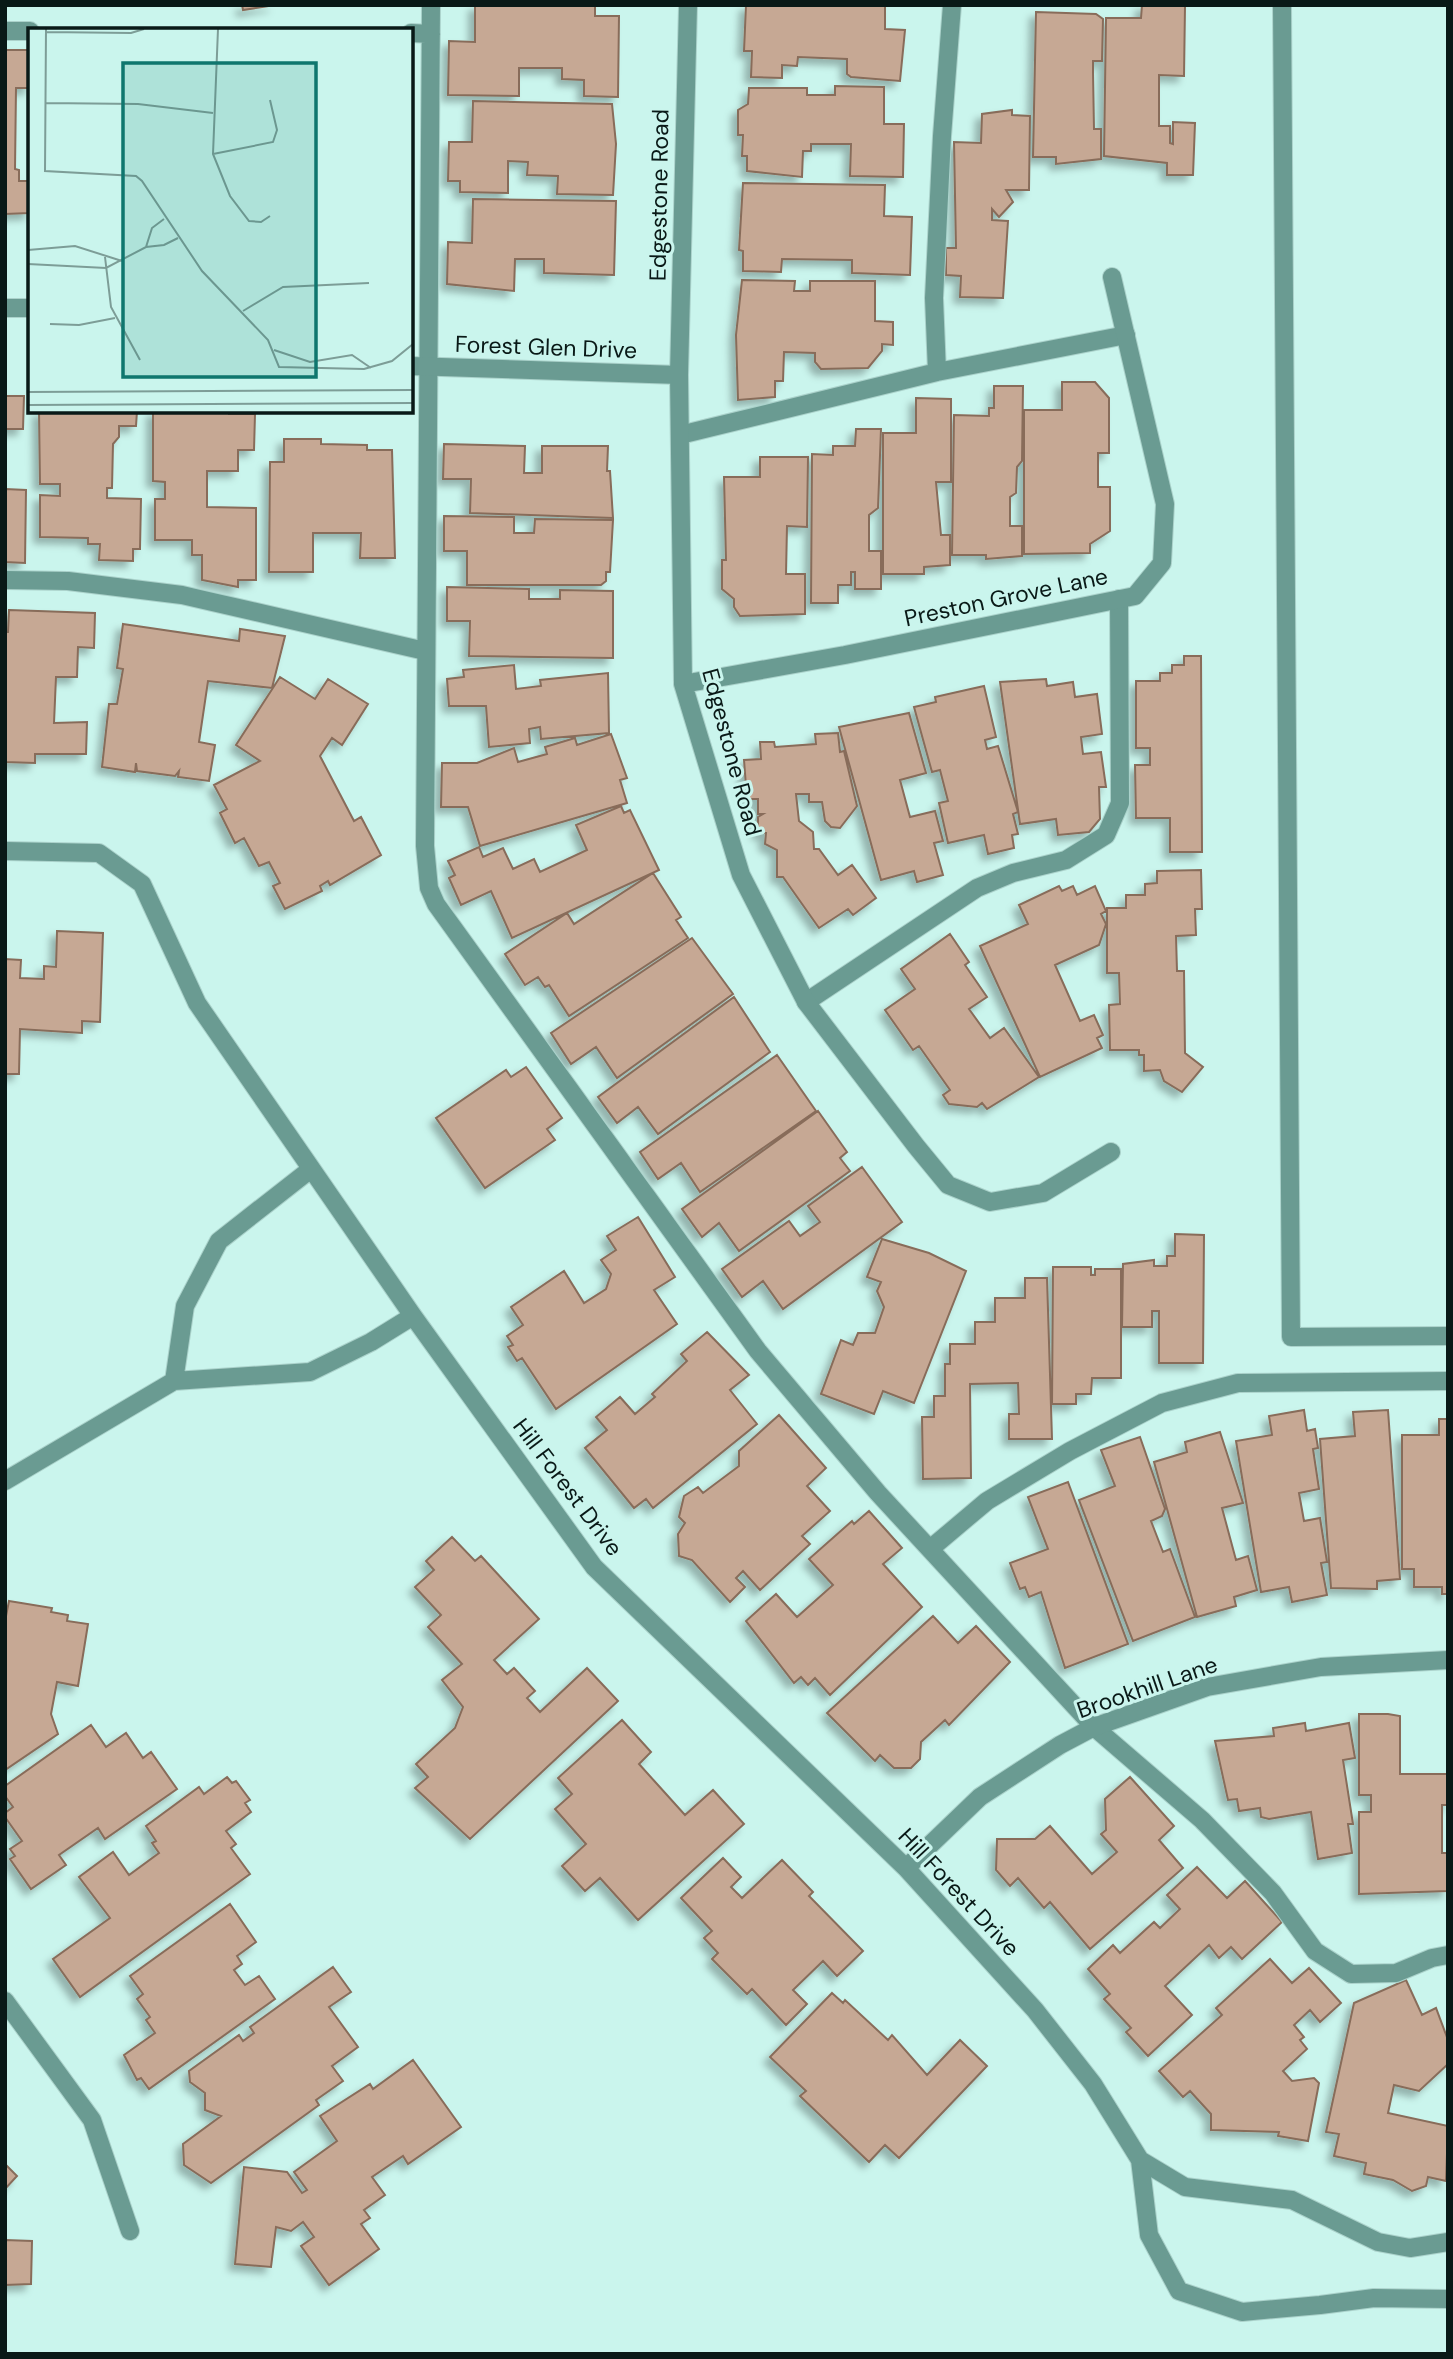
<svg xmlns="http://www.w3.org/2000/svg" width="1453" height="2359" font-family="'DM Sans',sans-serif">
  <style>
    .building { fill: #c6a894; stroke: #886c5a; stroke-width: 2; filter: url(#shadow) }
    .lines { fill: none; stroke-linecap: round; stroke-linejoin: round }
    .lane-casing { stroke: #abd2cb; stroke-width: 20 }
    .street-casing { stroke: #abd2cb; stroke-width: 20 }
    .lane { stroke: #6a9b92; stroke-width: 18 }
    .street { stroke: #6a9b92; stroke-width: 18 }
    .labels { text-anchor: middle; stroke-width: 6; stroke-linejoin: round; paint-order: stroke }
    .street-label { font-size: 23px; fill: #091917; stroke: #caf5ed }
    .inset-road { fill: none; stroke: #7d9d97; stroke-width: 2 }
    .view { fill: #0f766e; fill-opacity: 0.15; stroke: #0f766e; stroke-width: 3.5 }
    .inset-edge { fill: none; stroke: #091917; stroke-width: 3.5 }
  </style>
  <defs>
    <filter id="shadow"><feDropShadow dx="-6" dy="6" stdDeviation="3.5" flood-color="#0004"/></filter>
  </defs>
  <rect width="100%" height="100%" fill="#caf5ed"/>
  <path class="building" d="M242,5H275L243,10Z
    M475,5L595,6V16H619L618,97L584,96V80L562,79V68H519V96L448,95L449,41L475,42Z
    M746,5H885V29L905,30L900,81L851,77L847,74V59L798,57L797,66L782,65V78L751,77L752,51H744Z
    M1142,5L1185,6L1184,76L1159,75V126H1170V143L1173,144V122L1195,123L1193,175H1167V163L1104,156L1106,18H1141Z
    M1036,12L1096,14L1103,19L1102,61H1093V72L1094,129H1101V159L1056,164V157H1033Z
    M5,50H30V88H16L15,169L19,170V181H30V213L5,214Z
    M835,86L884,87V124H904L903,177L850,176L851,144H811V151H803L802,177L747,171V156H742L743,135H738V110L748,104L749,88H807V95H835Z
    M473,101L612,104L616,144L613,195L557,194L558,176L527,175L528,162L508,161V193L460,192V181H448L449,142H472Z
    M1012,110V115L1030,116L1029,190H1006L1013,202L999,217L992,209V220L1008,221L1003,298L960,297L961,276L946,275V248H956L954,142L981,143L982,114Z
    M743,183L885,185L884,216L912,217L910,275L852,273V260L782,259L781,272L743,271V251L739,250Z
    M473,199L616,201L614,275L544,273V259H515L514,291L447,284L448,242L472,243Z
    M742,280L795,281L794,291H810V281H875V321L893,322V345L882,344V351L868,368L821,369L815,362V353L784,352L783,381H775V397L738,400L736,335Z
    M1062,382H1095L1109,398V453H1098V487H1110V531L1090,544V553L1024,554V410H1062Z
    M994,386H1023L1022,461L1017,467L1016,493L1010,497V526H1022V556L986,559V555H952L954,415L989,416V408H994Z
    M5,396H24L23,429H5Z
    M916,398L951,399V482H936L941,535H950V565L924,567V574H883V433H916Z
    M39,411H137L136,426H119V437L113,444L112,488H107V498L141,499L140,549H133V561L99,560L100,544H88V538L40,537V495L60,496V484H40Z
    M153,411H229V414H255L254,450H238V471H207V507L256,508V580H238V587L202,580V555H192V540H155V499H165V482L153,481Z
    M856,429H881L878,508L869,515V551H881V589H855V572H851V585H838V603H811L812,454L833,455V446H855Z
    M284,439H321V444L367,445V450H392L395,558H360L361,533H313V572H269L270,462H284Z
    M444,444L525,446L524,473H542V446H608L607,471H610L613,518L470,513L471,479H443Z
    M760,457H808L807,527L787,526L786,574H805V614L740,616L734,607V599L722,589V560H726L724,477H760Z
    M5,489L26,490L25,563L5,562Z
    M444,516L514,517V533H534L535,519L613,520L610,572H606V581L601,585H467V551H444Z
    M447,587L529,589V599H560V590L613,591V658L469,656L470,621H447Z
    M9,610L95,613L94,648L78,647L77,677H56L54,723L87,722L86,754H35V763L5,762V632H8Z
    M123,624L239,641L240,629L285,636L272,688L208,681L199,742L215,745L209,781L178,777L179,771L175,776L137,771L136,763L135,772L102,767L109,704H117L123,669L117,668Z
    M1184,656H1201L1202,852H1170V818H1136L1135,765H1150V748H1136V681H1160V673H1172V665H1184Z
    M514,665L516,689L541,686L540,680L608,673L609,733L541,739L540,727L529,729L530,743L489,747L486,706H449L447,679L464,677L463,670Z
    M280,677L315,699L328,679L368,704L342,745L332,738L320,756L354,821L361,817L381,855L330,885L328,881L320,886L322,891L285,909L273,886L280,883L269,862L259,866L244,838L235,843L220,813L227,809L214,785L260,761L236,745Z
    M1046,679L1047,686L1073,682L1075,697L1097,694L1102,734L1081,737L1083,754L1101,752L1106,787H1099L1100,819L1089,832L1058,835L1056,819L1020,824L1000,682Z
    M984,686L996,737L985,740L987,749L998,746L1018,812L1013,814L1018,834L1012,835L1014,848L988,854L984,835L948,843L939,803L948,801L940,770L932,772L914,707L936,702L935,697Z
    M909,713L926,773L900,780L910,817L935,811L943,841L934,843L943,875L917,882L914,871L881,880L839,727Z
    M838,733L840,752L844,751L857,806L840,828L831,827L825,821L822,802H809V794H796L799,821L813,832L814,849H819L838,875L852,865L876,898L853,915L848,909L819,928L783,877H777V850L765,844L766,833H758V817L763,814H758V799H747L744,760L761,759L760,742H774L775,747L816,744L815,734Z
    M611,734L627,778L620,780L627,803L480,846L468,807H441L442,763H477L514,748L518,762L547,754L545,747L575,738L577,745Z
    M621,806L624,813L630,810L659,870L512,938L491,891L461,905L449,878L455,875L448,861L479,847L483,857L503,848L513,869L534,859L540,872L587,850L576,825Z
    M1201,870L1202,909H1195L1196,935L1176,936L1177,971H1184L1185,1053L1203,1067L1182,1092L1164,1081L1160,1070L1144,1071V1055H1139V1050H1110L1109,1005L1120,1004L1119,973H1107V908H1126V895H1145V884L1157,883V871Z
    M653,873L681,917L676,920L688,938L569,1016L549,985L545,987L538,977L525,985L505,954L567,913L574,924Z
    M1059,886L1062,891L1073,886L1077,895L1095,886L1106,911L1101,914L1106,924L1099,945L1055,965L1080,1021L1094,1015L1103,1035L1097,1038L1102,1048L1040,1077L980,946L1028,924L1019,905Z
    M57,931L103,933L100,1022L82,1021V1033L20,1029L19,1074H5V959L21,960L20,978L44,979V966L56,967Z
    M950,934L969,962L965,965L987,997L969,1009L990,1038L1004,1028L1039,1077L987,1109L982,1103L977,1107L949,1104L943,1095L950,1090L919,1046L913,1050L885,1010L915,989L901,969Z
    M692,938L733,994L617,1078L596,1047L571,1064L551,1033Z
    M734,997L770,1052L658,1134L638,1107L617,1123L598,1097Z
    M777,1055L816,1111L700,1192L681,1163L658,1179L640,1152Z
    M526,1067L562,1118L547,1129L555,1140L485,1188L436,1118L506,1070L511,1077Z
    M818,1111L847,1152L840,1158L850,1171L739,1251L719,1223L702,1237L682,1209Z
    M862,1167L902,1222L783,1309L763,1281L742,1297L722,1269L789,1221L800,1236L820,1222L808,1206Z
    M638,1217L675,1277L654,1290L677,1324L556,1409L522,1358L517,1361L508,1347L513,1345L507,1336L523,1325L511,1307L564,1271L584,1303L606,1289L611,1274L601,1260L616,1250L607,1236Z
    M1175,1234L1204,1235L1203,1363H1159V1311H1152V1327H1122L1123,1264L1154,1260V1266H1167V1256H1175Z
    M882,1239L929,1253L966,1271L914,1403L883,1391L874,1414L821,1394L841,1340L853,1345L858,1333H875L884,1307L877,1291L881,1282L867,1277Z
    M1053,1267H1091V1275H1095V1269H1121V1378H1092L1091,1394H1076V1404H1052Z
    M1025,1278H1047L1052,1439H1009V1414H1019L1018,1383L970,1384L971,1478L923,1479L922,1417H934V1396H945V1364H950V1344H975V1322H995V1298H1025Z
    M707,1332L749,1375L730,1390L757,1424L653,1508L646,1499L634,1508L585,1448L607,1430L596,1417L620,1397L635,1414L655,1397L652,1394L687,1361L681,1354Z
    M1304,1410L1307,1431L1315,1429L1318,1448L1313,1449L1319,1489L1299,1493L1304,1521L1320,1518L1327,1562L1321,1563L1327,1595L1292,1602L1289,1587L1261,1592L1236,1441L1272,1435L1269,1416Z
    M1388,1410L1400,1579L1377,1581V1589L1331,1588L1320,1439L1355,1436L1353,1412Z
    M779,1415L826,1468L807,1486L830,1511L802,1536L810,1544L760,1590L743,1571L736,1578L745,1587L730,1602L692,1560L679,1556L678,1534L685,1523L679,1517L684,1496L698,1487L703,1493L739,1466V1451Z
    M1439,1419H1448V1594H1442V1587H1414V1569H1402V1435H1439Z
    M1220,1432L1243,1503L1222,1508L1236,1560L1248,1556L1257,1590L1234,1597L1236,1606L1197,1617L1154,1462L1187,1452L1185,1442Z
    M1140,1437L1165,1509L1162,1516L1151,1521L1163,1552L1170,1549L1195,1617L1133,1641L1079,1500L1115,1486L1101,1450Z
    M1068,1482L1128,1644L1065,1668L1041,1592L1029,1597L1025,1587L1020,1589L1010,1563L1048,1549L1028,1497Z
    M869,1511L902,1548L883,1564L922,1607L830,1695L815,1678L808,1685L801,1677L794,1683L746,1621L776,1594L797,1617L833,1585L809,1559L852,1521L854,1524Z
    M452,1537L475,1561L481,1556L539,1619L494,1660L507,1674L514,1668L535,1691L527,1698L540,1712L587,1668L618,1701L470,1839L415,1788L428,1777L416,1764L455,1728L463,1707L442,1680L462,1664L428,1627L441,1615L415,1587L434,1570L426,1561Z
    M9,1601L52,1608L51,1612L68,1615L67,1621L88,1624L78,1686L57,1682L51,1714L58,1734L5,1770V1621Z
    M933,1616L958,1643L976,1626L1010,1662L949,1725L945,1720L921,1742L920,1759L911,1768H894L880,1755L875,1761L827,1713Z
    M1359,1714H1388L1400,1716V1774H1448V1805H1442V1853H1448V1891L1359,1894V1812H1371V1795H1359Z
    M622,1720L651,1752L639,1764L685,1815L713,1790L744,1824L638,1920L600,1878L585,1891L562,1866L586,1844L555,1809L572,1794L558,1778Z
    M1305,1723L1306,1731L1349,1723L1355,1758L1343,1760L1353,1824H1348L1352,1853L1318,1859L1311,1812L1269,1819L1261,1817L1260,1808L1239,1811L1237,1799L1228,1800L1215,1741L1274,1736L1273,1728Z
    M91,1725L106,1747L126,1733L143,1758L151,1752L177,1789L105,1839L98,1828L59,1855L66,1865L31,1889L10,1859L15,1856L10,1849L22,1841L5,1817V1813L13,1807L5,1796V1786Z
    M227,1777L232,1783L236,1781L250,1800L245,1803L251,1812L226,1831L236,1844L231,1848L250,1874L80,1997L53,1959L110,1918L79,1877L113,1852L129,1875L159,1853L152,1843L156,1841L146,1826L199,1787L204,1794Z
    M1130,1777L1174,1826L1159,1840L1183,1868L1090,1949L1050,1902L1044,1908L1018,1878L1010,1886L996,1870L997,1839H1035L1050,1826L1092,1874L1117,1852L1101,1834L1106,1830L1105,1799Z
    M723,1858L741,1877L731,1887L742,1898L782,1860L813,1892L809,1896L863,1951L837,1976L823,1961L793,1990L807,2004L786,2025L752,1989L747,1994L712,1959L718,1953L704,1938L712,1931L681,1898Z
    M1197,1867L1227,1898L1245,1881L1282,1922L1242,1959L1231,1947L1219,1958L1209,1945L1165,1986L1192,2015L1148,2056L1126,2032L1131,2028L1104,1999L1110,1994L1088,1969L1113,1945L1120,1953L1154,1922L1160,1928L1180,1909L1167,1895Z
    M230,1904L256,1942L237,1956L242,1964L234,1970L245,1985L259,1976L275,1999L149,2089L141,2078L137,2080L124,2055L155,2033L146,2020L150,2017L137,1999L143,1994L130,1976Z
    M1270,1959L1292,1983L1309,1968L1341,2003L1320,2022L1310,2010L1294,2025L1304,2037L1300,2040L1307,2049L1283,2071L1292,2081L1314,2078L1319,2083L1308,2141L1278,2136L1279,2132L1211,2130V2114L1190,2091L1183,2097L1159,2071L1222,2015L1216,2008Z
    M333,1967L351,1992L329,2007L358,2047L332,2066L343,2081L316,2100L319,2105L211,2183L184,2165L183,2144L221,2116L205,2110V2093L190,2082L189,2071L239,2035L243,2041L254,2033L250,2027Z
    M1406,1980L1422,2015L1436,2008L1448,2040V2064L1419,2091L1394,2085L1388,2113L1448,2126L1446,2181L1428,2177L1426,2186L1412,2191L1393,2180L1364,2174L1366,2163L1334,2156L1339,2134L1326,2132L1354,2003Z
    M832,1993L843,2003L845,2000L888,2040L892,2035L927,2075L960,2040L987,2066L899,2158L885,2145L869,2162L800,2096L806,2091L770,2057Z
    M413,2060L461,2127L408,2164L403,2156L372,2177L385,2195L364,2210L370,2218L361,2224L379,2249L329,2285L301,2246L314,2237L303,2222L291,2231L276,2227L271,2267L235,2264L244,2167L287,2172L302,2193L307,2190L294,2172L337,2141L320,2116L370,2084L373,2089Z
    M5,2164L17,2176L5,2189Z
    M5,2240L32,2241L31,2284L5,2285Z"/>
  <g class="lines">
    <g class="lane-casing">
      <path id="lane" d="M431,5L425,846L429,888L436,904L758,1351L878,1493L1094,1727L1202,1820L1273,1893L1315,1951L1351,1974L1396,1973L1432,1958L1448,1955
        M1282,5L1291,1337L1448,1336
        M5,31H30
        M411,33L431,34
        M937,372L934,298L942,136L952,5
        M680,435L937,372L1126,335
        M5,580L68,581L182,595L425,651
        M806,1002L977,888L1013,873L1066,860L1106,835L1120,803L1119,599
        M930,1549L987,1501L1070,1451L1162,1403L1238,1383L1448,1381"/>
    </g>
    <g class="street-casing">
      <path id="street" d="M688,5L679,375L683,684L741,875L806,1002L916,1146L948,1185L990,1202L1043,1193L1111,1152
        M5,308H30
        M411,366L679,375
        M683,684L845,655L1135,596L1162,563L1165,504L1112,277
        M5,851L99,853L142,884L197,1003L413,1316L594,1567L906,1868L1035,2010L1093,2084L1140,2160L1149,2235L1179,2291L1242,2312L1320,2305L1374,2298L1448,2299
        M174,1381L185,1306L219,1241L311,1169
        M5,1481L174,1381L310,1372L371,1342L413,1316
        M906,1868L980,1797L1060,1745L1094,1727L1207,1687L1321,1667L1448,1660
        M5,2001L92,2120L130,2231
        M1140,2160L1185,2187L1292,2200L1378,2242L1410,2248L1448,2242"/>
    </g>
    <use href="#lane" class="lane"/>
    <use href="#street" class="street"/>
  </g>
  <g class="labels">
    <g class="street-label">
      <text transform="translate(659 195) rotate(-89)" y="8">Edgestone Road</text>
      <text transform="translate(546 347) rotate(2)" y="8">Forest Glen Drive</text>
      <text transform="translate(1006 597) rotate(-12)" y="8">Preston Grove Lane</text>
      <text transform="translate(732 752) rotate(75)" y="8">Edgestone Road</text>
      <text transform="translate(568 1487) rotate(53)" y="8">Hill Forest Drive</text>
      <text transform="translate(1147 1687) rotate(-19)" y="8">Brookhill Lane</text>
      <text transform="translate(959 1892) rotate(47)" y="8">Hill Forest Drive</text>
    </g>
  </g>
  <g transform="translate(28 28)">
    <rect width="385" height="385" fill="#caf5ed"/>
    <path class="inset-road" d="M18,1L17,143L108,148L114,153L174,243L240,312L251,339L336,341L364,333L385,316M190,1L185,126L202,168L221,193L233,194L242,188M18,4L103,5L116,1M17,75L110,76L185,85M185,126L245,114L249,102L242,72M118,219L124,200L136,191M0,222L47,218L94,233M77,229L83,279L112,332M0,236L78,240L118,219L136,217L150,210M215,283L255,259L341,255M22,296L51,297L87,290M246,322L282,334L324,327L343,340M0,364L385,362M0,377L385,375"/>
    <path class="view" d="M95,35H288V349H95Z"/>
    <rect width="385" height="385" class="inset-edge"/>
  </g>
  <rect width="1453" height="2359" fill="none" stroke="#091917" stroke-width="14"/>
</svg>
